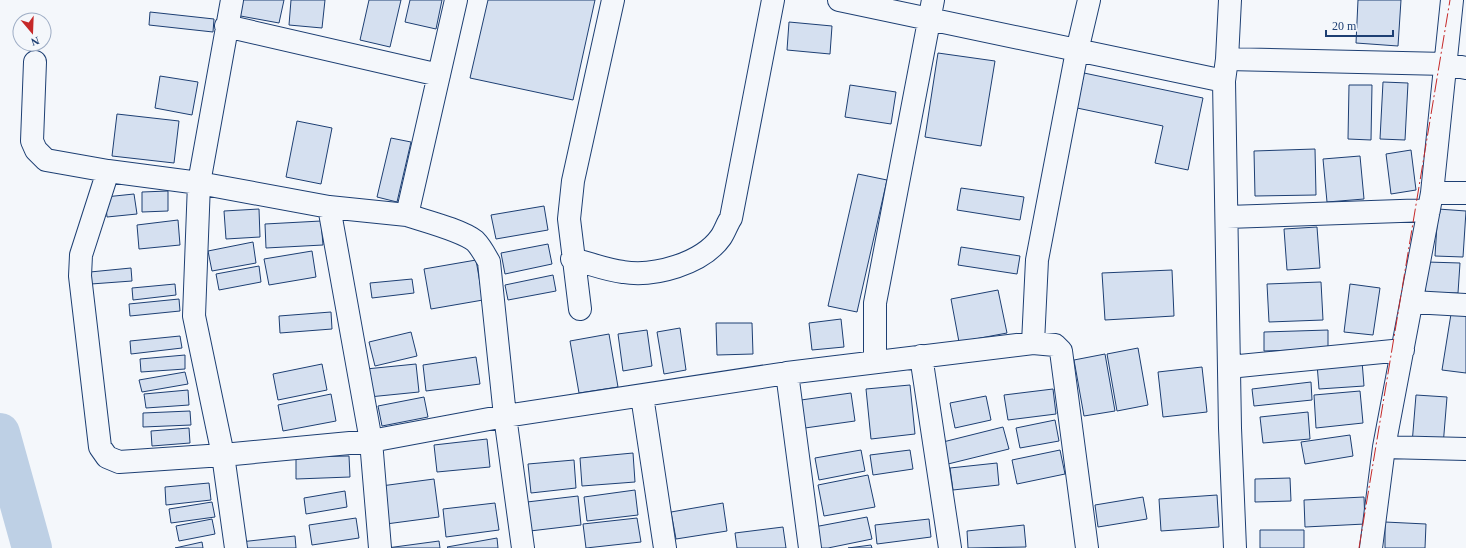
<svg xmlns="http://www.w3.org/2000/svg" width="1466" height="548" font-family="Georgia,serif">
  <style>
    .lines { fill: none; stroke-linecap: round; stroke-linejoin: round }
    .river { stroke: #bed0e5; stroke-width: 40 }
    .building { fill: #d5e0f0; stroke: #1d3f73 }
    .minor-casing { stroke: #1d3f73; stroke-width: 24 }
    .minor { stroke: #f4f7fb; stroke-width: 22 }
    .power { stroke: #c62828; stroke-width: 1; stroke-dasharray: 14 3 2 3; stroke-linecap: butt }
  </style>
  <rect width="100%" height="100%" fill="#f4f7fb"/>
  <g class="lines">
    <path class="river" d="M0,433L32,548"/>
  </g>
  <path class="building" d="M238,0H284L279,23L235,15Z
    M291,0H325L322,28L289,25Z
    M369,0H401L390,47L360,40Z
    M410,0H442L436,29L405,22Z
    M488,0H595L573,100L470,78Z
    M1358,0H1401L1398,46L1356,43Z
    M150,12L214,19L213,32L149,25Z
    M789,22L832,26L830,54L787,50Z
    M938,53L995,61L981,146L925,137Z
    M1084,73L1203,98L1188,170L1155,163L1163,126L1077,108Z
    M160,76L198,82L192,115L155,108Z
    M1383,82L1408,83L1405,140L1380,139Z
    M850,85L896,92L891,124L845,117Z
    M1349,85H1372L1371,140L1348,139Z
    M117,114L179,121L174,163L112,156Z
    M297,121L332,128L321,184L286,177Z
    M391,138L411,142L397,202L377,197Z
    M1315,149L1316,195L1255,196L1254,151Z
    M1411,150L1416,190L1391,194L1386,154Z
    M1360,156L1364,199L1327,202L1323,159Z
    M858,174L887,180L857,312L828,306Z
    M961,188L1024,197L1020,220L957,210Z
    M168,191V211L142,212V192Z
    M134,194L137,214L107,217L105,197Z
    M544,206L548,230L496,239L491,215Z
    M259,209L260,237L226,239L224,211Z
    M1438,209L1466,211L1463,257L1435,256Z
    M178,220L180,245L139,249L137,225Z
    M321,221L323,245L266,248L265,224Z
    M1317,227L1320,268L1287,270L1284,229Z
    M253,242L256,263L212,271L208,251Z
    M548,244L552,264L505,274L501,253Z
    M961,247L1020,256L1017,274L958,265Z
    M312,251L316,277L269,285L264,259Z
    M476,260L483,300L431,309L424,269Z
    M1427,262L1460,263L1458,293H1425Z
    M259,266L261,282L219,290L216,274Z
    M131,268L132,281L91,284L90,272Z
    M1172,270L1174,316L1105,320L1102,273Z
    M553,275L556,291L508,300L505,285Z
    M412,279L414,293L372,298L370,283Z
    M1321,282L1323,320L1269,322L1267,284Z
    M175,284L176,295L133,300L132,288Z
    M1350,284L1380,288L1373,335L1344,332Z
    M998,290L1007,333L959,342L951,299Z
    M179,299L180,311L130,316L129,304Z
    M331,312L332,329L280,333L279,316Z
    M1451,314L1466,315V373L1442,370Z
    M841,319L844,347L812,350L809,323Z
    M716,323H752L753,354L717,355Z
    M680,328L686,370L664,374L657,332Z
    M647,330L652,366L623,371L618,334Z
    M1328,330V349L1264,351V332Z
    M411,332L417,356L375,366L369,342Z
    M609,334L618,387L579,393L570,341Z
    M180,336L182,348L131,354L130,341Z
    M1138,348L1148,405L1117,411L1107,354Z
    M1105,354L1115,411L1084,416L1074,360Z
    M185,355V369L141,372L140,359Z
    M476,357L480,384L426,391L423,365Z
    M1362,361L1364,386L1319,389L1317,364Z
    M322,364L327,390L278,400L273,374Z
    M416,364L419,392L369,397L366,369Z
    M1202,367L1207,412L1163,417L1158,372Z
    M185,372L188,384L142,392L139,380Z
    M1311,382L1312,400L1254,406L1252,389Z
    M910,385L915,434L871,439L866,389Z
    M1053,389L1056,414L1008,420L1004,395Z
    M188,390L189,405L146,408L144,394Z
    M1360,391L1363,423L1316,428L1314,395Z
    M851,393L855,421L805,428L801,400Z
    M331,394L336,421L283,431L278,405Z
    M1416,395L1447,397L1443,446L1412,444Z
    M986,396L991,420L955,428L950,403Z
    M424,397L428,417L382,426L378,406Z
    M190,411L191,425L143,427V413Z
    M1308,412L1310,439L1263,443L1260,417Z
    M1055,420L1059,441L1020,448L1016,428Z
    M1003,427L1009,449L948,464L943,442Z
    M189,428L190,443L152,446L151,431Z
    M1350,435L1353,456L1305,464L1301,442Z
    M487,439L490,467L437,472L434,445Z
    M861,450L865,471L819,480L815,458Z
    M910,450L913,469L873,475L870,455Z
    M1060,450L1065,474L1017,484L1012,460Z
    M633,453L635,482L582,486L580,458Z
    M349,456L350,477L296,479V457Z
    M574,460L576,488L531,493L528,464Z
    M997,463L999,485L953,490L950,468Z
    M868,475L875,507L824,516L818,485Z
    M1290,478L1291,501L1255,502V479Z
    M434,479L439,517L386,524L381,486Z
    M209,483L211,500L166,505L165,487Z
    M635,490L638,515L587,521L584,497Z
    M345,491L347,507L306,514L304,498Z
    M1217,495L1219,527L1161,531L1159,499Z
    M578,496L581,525L530,531L527,502Z
    M1143,497L1147,519L1098,527L1095,505Z
    M1364,497L1365,524L1305,527L1304,500Z
    M212,502L215,517L171,523L169,509Z
    M495,503L499,530L446,537L443,509Z
    M723,503L727,531L676,539L671,512Z
    M867,517L872,539L828,548H818L814,527Z
    M356,518L359,538L312,545L309,525Z
    M637,518L641,542L586,548L583,524Z
    M212,519L215,534L179,541L176,526Z
    M929,519L931,537L877,544L875,525Z
    M1385,522L1426,524L1425,548H1385Z
    M1024,525L1026,547L968,548L967,531Z
    M783,527L786,548H737L735,533Z
    M1260,530H1304V548H1260Z
    M295,536L296,548H241L240,542Z
    M497,538L498,548H448L447,547Z
    M439,541L440,548H387Z
    M202,542L203,548H175Z
    M871,545L872,548H848Z"/>
  <g class="lines">
    <g class="minor-casing">
      <path id="minor" d="M232,0L199,183L329,207L407,215
        M456,0L407,215C425,221 461,230 475,241C481,247 485,255 489,262L505,416L523,548
        M839,0L1224,81
        M1230,0L1227,59L1224,81L1230,428L1235,548
        M226,26L439,75
        M1227,59L1446,64L1466,68
        M35,62L32,141L36,150L46,160L108,171L199,183L194,316L223,455L119,462L107,457L100,447L80,276L81,255L108,171
        M1432,193H1466
        M329,207L371,441L380,548
        M1227,217L1429,210
        M572,259C589,263 606,270 623,272C654,277 702,264 721,237C725,231 727,224 731,218L773,0
        M1412,302L1466,305
        M580,309L569,219L573,181L613,0
        M1033,343L1037,260L1077,51L1089,0
        M921,356L950,548
        M875,362V303L933,0
        M1229,367L1403,350
        M787,373L810,548
        M642,396L665,548
        M1384,447L1466,449
        M236,548L223,455L371,441L505,416L787,373L1033,343L1055,345L1061,351L1087,548
        M1371,548L1384,447L1432,193L1452,0"/>
    </g>
    <use href="#minor" class="minor"/>
    <path class="power" d="M1359,548L1450,0"/>
  </g>
  <g transform="translate(32 32) rotate(161)"><circle r="19" fill="#f4f7fb" stroke="#9eadc5"/>
  <path d="M0-3L7 15L0 10L-7 15Z" fill="#c62828"/>
  <text y="-6" font-size="11" font-weight="bold" text-anchor="middle" fill="#1d3f73">N</text>
  </g>
  <path d="M1326 30v6h67v-6" fill="none" stroke="#1d3f73" stroke-width="2"/>
  <text x="1332" y="30" font-size="12" fill="#1d3f73" stroke="#f4f7fb" stroke-width="3" paint-order="stroke">20 m</text>
</svg>
